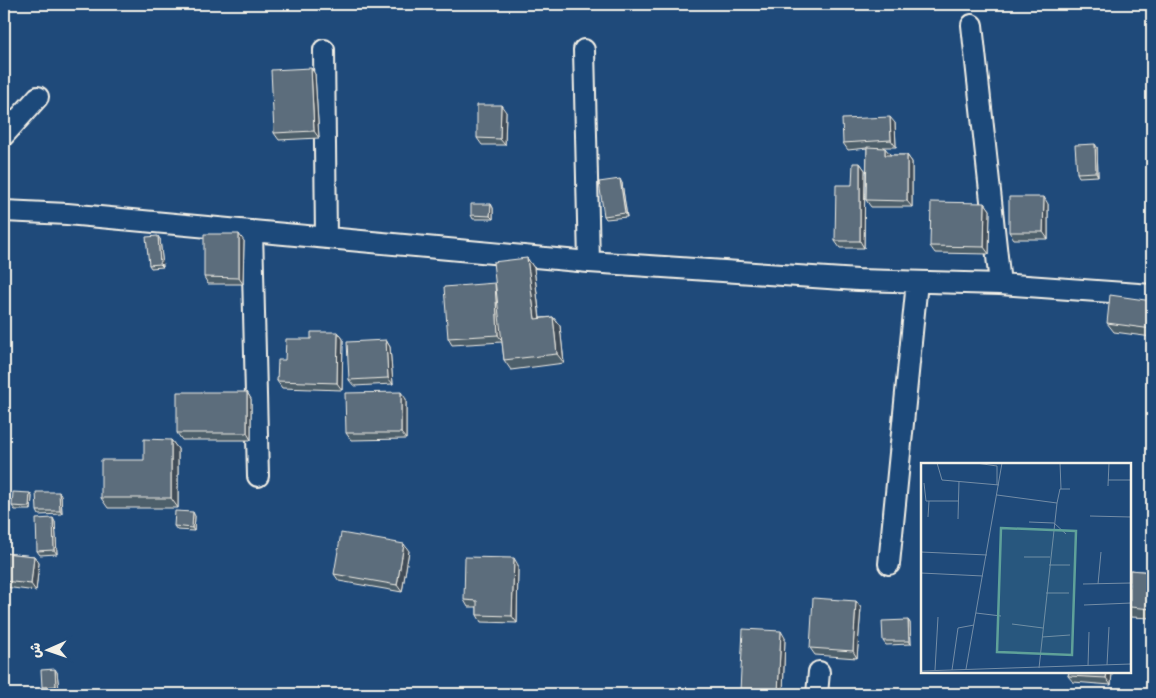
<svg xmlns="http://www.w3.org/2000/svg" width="1156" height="698" font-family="Sriracha,'Playpen Sans Arabic',sans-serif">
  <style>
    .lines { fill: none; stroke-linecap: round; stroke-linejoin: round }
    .street-casing { stroke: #f4f1e8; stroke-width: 24 }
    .street { stroke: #1f4a7a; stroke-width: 20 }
    .wall { fill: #4e5e6b; stroke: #f4f1e8 }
    .shaded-wall { fill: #404c57; stroke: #f4f1e8 }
    .building { fill: #5b6d7c; stroke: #f4f1e8 }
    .inset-road { fill: none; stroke: #748da6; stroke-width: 1 }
    .view { fill: #5fa199; fill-opacity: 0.15; stroke: #5fa199; stroke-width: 2.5 }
    .inset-edge { fill: none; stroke: #f4f1e8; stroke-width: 2.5 }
  </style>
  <rect width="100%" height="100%" fill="#1f4a7a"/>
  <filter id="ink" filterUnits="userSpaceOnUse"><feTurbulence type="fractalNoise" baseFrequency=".02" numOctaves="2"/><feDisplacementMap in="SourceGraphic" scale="10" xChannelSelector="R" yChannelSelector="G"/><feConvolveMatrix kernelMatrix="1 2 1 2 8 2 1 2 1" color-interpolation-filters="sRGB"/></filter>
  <g filter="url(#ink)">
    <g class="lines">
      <g class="street-casing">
        <path id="street" d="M972,25L1000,284
          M324,50L326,238
          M584,50L589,262
          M4,135L38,97
          M4,211L67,214L589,262L858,280L1000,284L1152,295
          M252,231L258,476
          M889,564L917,282
          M817,694L819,672"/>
      </g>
      <use href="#street" class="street"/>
    </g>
    <path class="wall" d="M315,74L319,138L279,140L274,133Z
      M506,112L505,145H482L477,138Z
      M895,123L896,147H883L890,154V155H907L912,162V207H871L866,200L867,148L848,150L843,143Z
      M1097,147L1098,176L1079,177L1077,173Z
      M860,163L865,170L864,248H840L835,241L852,185Z
      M622,183L627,217L606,219L604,216Z
      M985,203L990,210L989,254L935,253L930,246Z
      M491,204L493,208V219H473L471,215Z
      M1048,204V239H1014L1009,232Z
      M160,239L163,267L151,268L149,265Z
      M244,241L243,284H208L204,277Z
      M527,258L534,268L540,318L553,317L560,326L564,363L511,370L504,360L502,342L452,345L448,338L495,283Z
      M1152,301V337L1114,332L1107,323Z
      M338,332L343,339L342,390L282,388L277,381L285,360L311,339Z
      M386,340L390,347L393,384L354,386L349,380Z
      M247,392L251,399V440H182L177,433Z
      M406,399V439L351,440L346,433Z
      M171,440L178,449V508H108L101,498L144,460Z
      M59,492L61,495L62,514L39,515L37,511Z
      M32,496L31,510H15L12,506Z
      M195,516L194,531L177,530L174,526Z
      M55,522L57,554L40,555L37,551Z
      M409,551L402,592L339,581L334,574Z
      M4,553L34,556L39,563L36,591L5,587L4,586Z
      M518,565L517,623L481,622L477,615V607H468L464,600Z
      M1130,570L1152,572V618L1130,617Z
      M856,601L861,608L857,658L815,655L810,648Z
      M908,620L910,623L911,644L886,645L883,641Z
      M785,638L783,694H742L740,691Z
      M57,672L59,690L45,691L42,687Z
      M1069,672H1112L1111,685L1073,682L1068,676Z"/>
    <path class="shaded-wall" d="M311,68L315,74L319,138L314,131Z
      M501,105L506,112L505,145L500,139Z
      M890,117L895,123L896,147L891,140Z
      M1095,144L1097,147L1098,176L1096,172Z
      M885,148L890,154V162L885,155Z
      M907,155L912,162V207L907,201Z
      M860,163L865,170L864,248L860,241Z
      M620,179L622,183L627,217L625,213Z
      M1044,197L1048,204V239L1043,232Z
      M985,203L990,210L989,254L984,247Z
      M491,204L493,208V219L490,216Z
      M239,234L244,241L243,284L239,278Z
      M158,236L160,239L163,267L160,264Z
      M527,258L534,268L541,329L535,319Z
      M495,283L500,290L503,342L498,335Z
      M553,317L560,326L564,363L557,354Z
      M338,332L343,339L342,390L337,383Z
      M386,340L390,347L393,384L388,378Z
      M247,392L251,399V440L247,433Z
      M401,392L406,399V439L401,433Z
      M171,440L178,449V508L171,498Z
      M59,492L61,495L62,514L60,511Z
      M30,493L32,496L31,510L29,507Z
      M193,512L195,516L194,531L192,528Z
      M53,518L55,522L57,554L54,550Z
      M404,544L409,551L402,592L397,585Z
      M34,556L39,563L36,591L31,584Z
      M514,558L518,565L517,623L512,616Z
      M856,601L861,608L857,658L853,651Z
      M908,620L910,623L911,644L909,641Z
      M781,631L785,638L783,694H779L778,693Z
      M55,669L57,672L59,690L56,686Z
      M1107,672H1112L1111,685L1106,678Z"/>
    <path class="building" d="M311,68L314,131L274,133L271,70Z
      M477,105H501L500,139L477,138Z
      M890,117L891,140L843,143L842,119Z
      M1095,144L1096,172L1077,173L1075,145Z
      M867,147L885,148V155H907V201L866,200Z
      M853,163H860V241H835L836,185H852Z
      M620,179L625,213L604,216L599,182Z
      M1009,197H1044L1043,232H1009Z
      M931,202L985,203L984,247L930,246Z
      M471,204H491L490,216L471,215Z
      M204,234H239V278L204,277Z
      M158,236L160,264L149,265L146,237Z
      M527,258L535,319L553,317L557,354L504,360L493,262Z
      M495,283L498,335L448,338L444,287Z
      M1110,295L1152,301V329L1107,323Z
      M311,332H338L337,383L277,381L278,360H285L286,339H311Z
      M386,340L388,378L349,380L347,342Z
      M177,392H247V433H177Z
      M401,392V433H346L345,393Z
      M144,439L171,440V498H101V460H144Z
      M13,492L30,493L29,507L12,506Z
      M36,492H59L60,511H37Z
      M175,511L193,512L192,528L174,526Z
      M53,518L54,550L37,551L36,519Z
      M341,533L404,544L397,585L334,574Z
      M4,553L34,556L31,584L4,581Z
      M465,557L514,558L512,616L477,615V601L464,600Z
      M1130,570L1152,572V609L1130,607Z
      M813,598L856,601L853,651L810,648Z
      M908,620L909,641H883L882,621Z
      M743,629L781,631L778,693L740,691Z
      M55,669L56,686L42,687L41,670Z
      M1069,672H1107L1106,678L1068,676Z"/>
  </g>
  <g transform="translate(921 463)">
    <rect width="210" height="210" fill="#1f4a7a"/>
    <path class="inset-road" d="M16,0L21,17L78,22M55,0L76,3V22M139,0L140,26M187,17H210M3,20L5,38H38M187,23L188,0M76,32L136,40L118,205M136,40L139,26H149M169,53L210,54M7,54L8,38M37,56L38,18M108,59L133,60L145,71M0,89L66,92M103,94H129M128,102H149M0,110L62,113M162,121L210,120M177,121L180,89M125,130H148M163,142L210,140M55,150L80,153M91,161L122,165M121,174L149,172M186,202L188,164M167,203L168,169M45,206L81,0M14,207L17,154M31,207L37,165L53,162M0,208L210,201"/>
    <path class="view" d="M80,65L155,68L151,192L76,189Z"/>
    <rect width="210" height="210" class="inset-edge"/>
  </g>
  <rect width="1156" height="698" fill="none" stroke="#1f4a7a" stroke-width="20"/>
  <rect x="10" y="10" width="1136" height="678" fill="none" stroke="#f4f1e8" stroke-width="2" filter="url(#ink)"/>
  <g transform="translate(48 650) rotate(268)" stroke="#1f4a7a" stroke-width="4" paint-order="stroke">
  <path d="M0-4L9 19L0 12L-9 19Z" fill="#f4f1e8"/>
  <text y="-8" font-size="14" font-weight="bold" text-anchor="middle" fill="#f4f1e8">ش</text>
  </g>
</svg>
